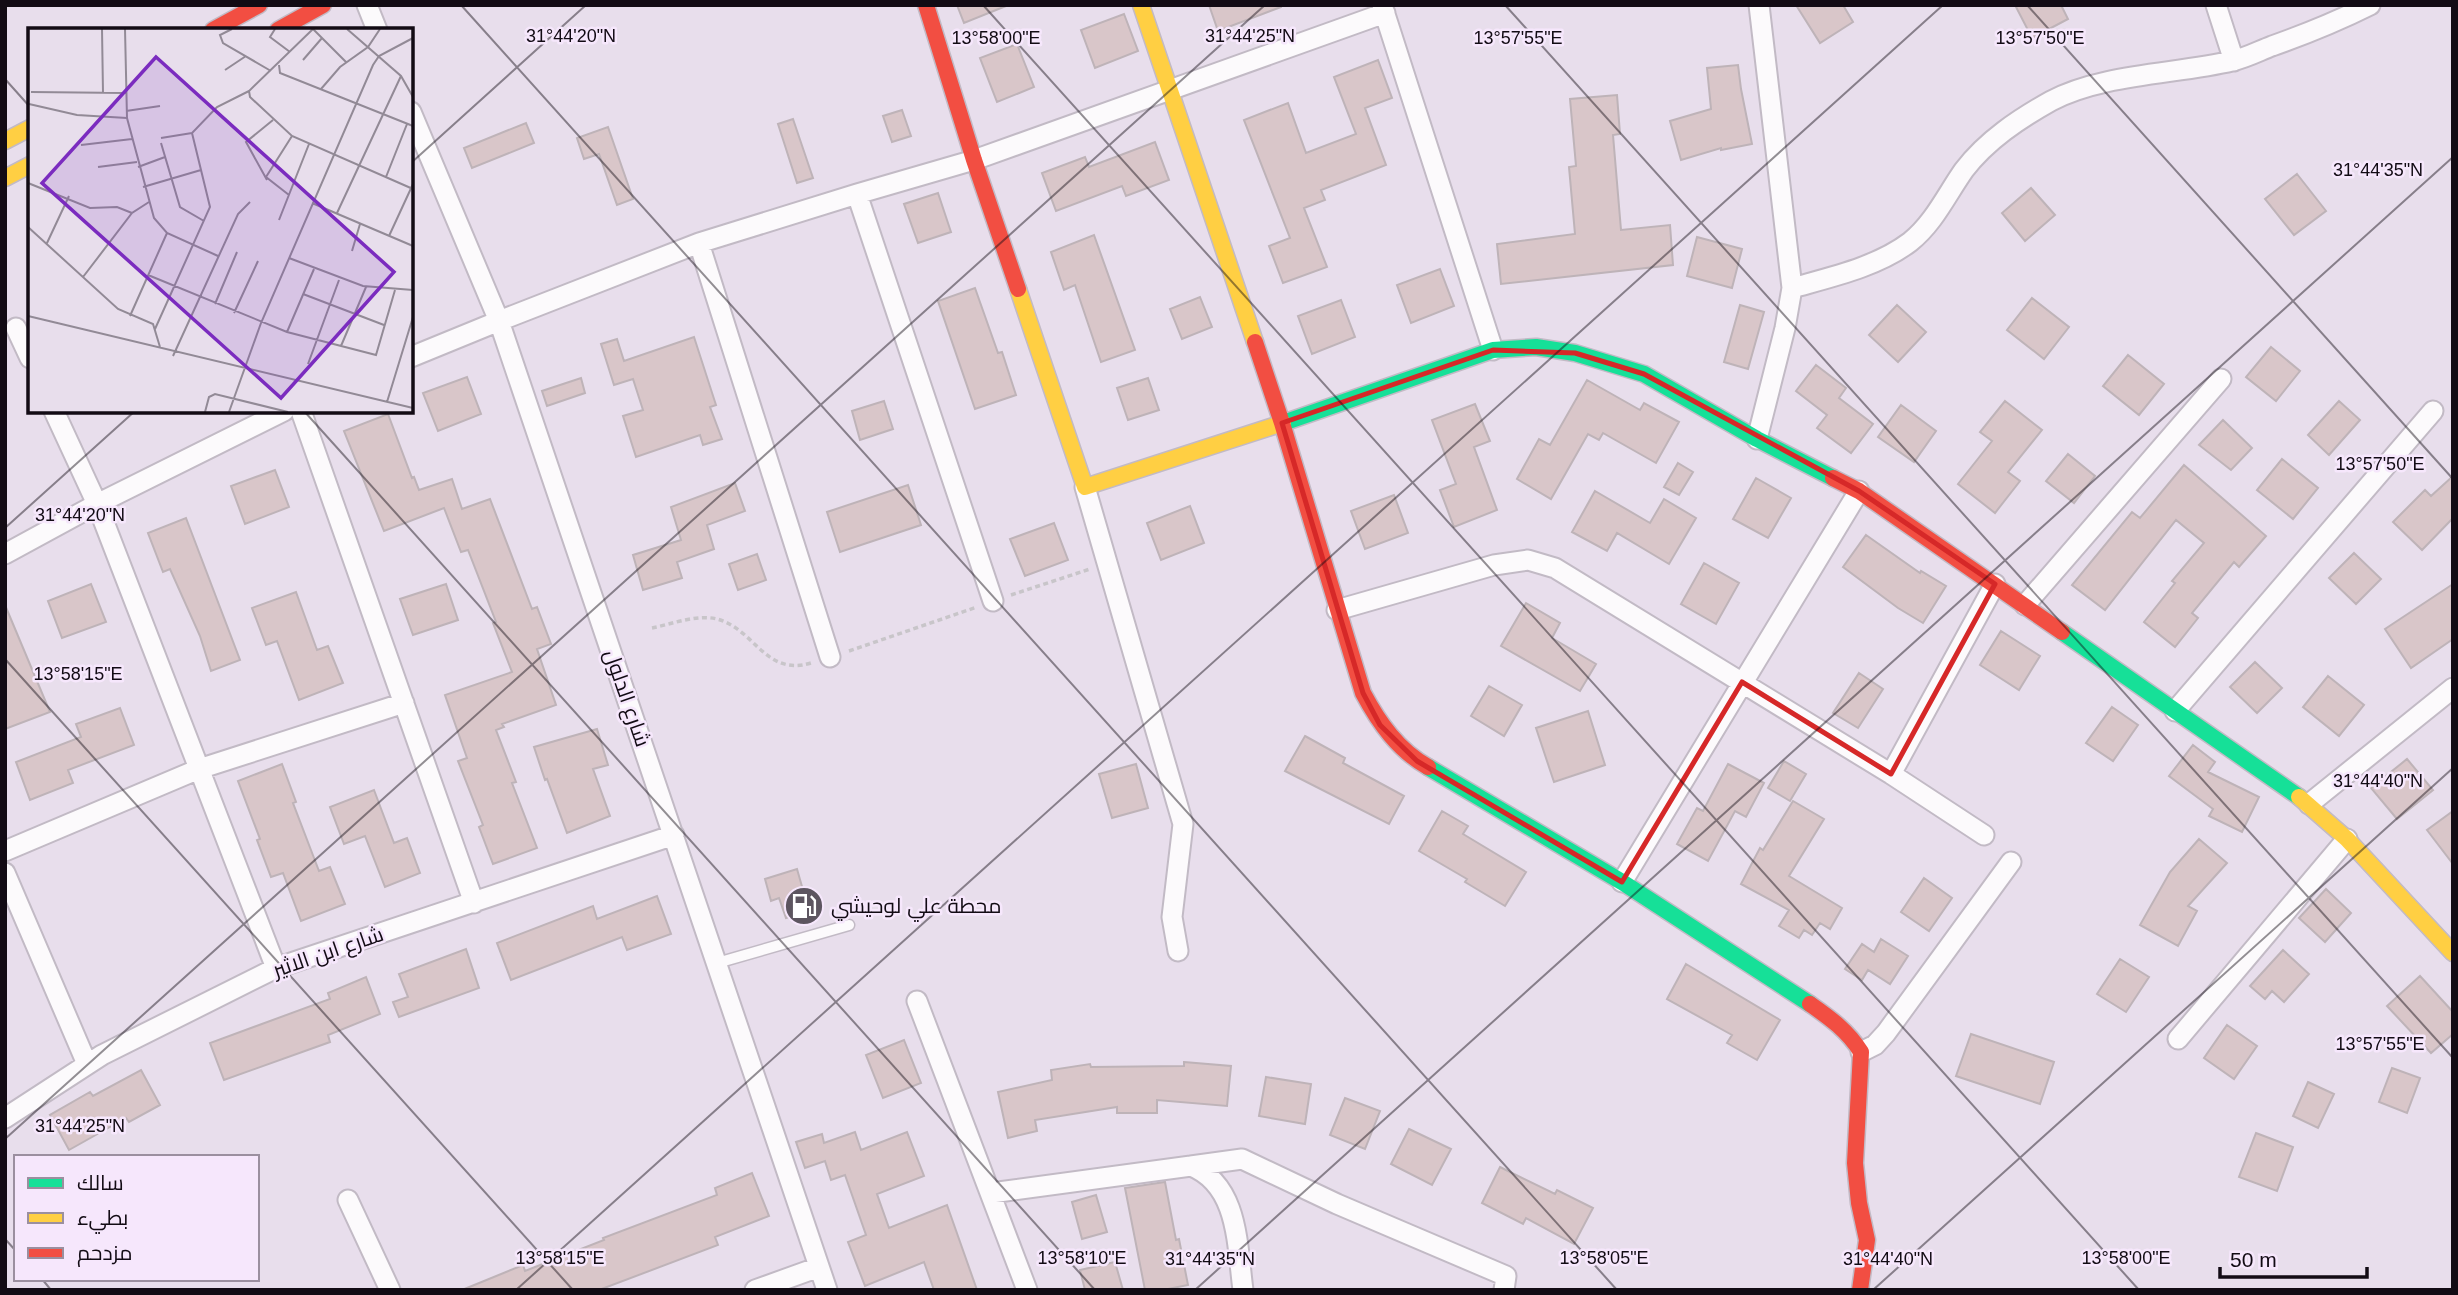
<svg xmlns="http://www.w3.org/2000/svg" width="2458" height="1295" font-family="Arial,Cairo,sans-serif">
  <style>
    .building { fill: #d9c6c9; stroke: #beb3b8; stroke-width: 2 }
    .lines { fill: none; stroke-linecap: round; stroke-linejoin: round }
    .lane-casing { stroke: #c2bac5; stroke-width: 13 }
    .street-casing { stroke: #c2bac5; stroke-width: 23 }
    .fast-casing { stroke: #c2bac5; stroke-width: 19 }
    .slow-casing { stroke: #c2bac5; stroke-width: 19 }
    .jam-casing { stroke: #c2bac5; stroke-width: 19 }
    .path { stroke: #c8c5c9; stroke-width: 3.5; stroke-dasharray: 5 3.5; stroke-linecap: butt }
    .lane { stroke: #fcfafc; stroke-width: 10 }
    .street { stroke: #fcfafc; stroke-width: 19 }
    .fast { stroke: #16e098; stroke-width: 16 }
    .slow { stroke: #ffcf43; stroke-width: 16 }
    .jam { stroke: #f24e42; stroke-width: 16 }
    .marked { fill: none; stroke: #d62828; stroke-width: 5; stroke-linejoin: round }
    .ticks { fill: none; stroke: #120b14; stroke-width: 2; stroke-opacity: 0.45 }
    .labels { text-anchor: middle; stroke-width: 5; stroke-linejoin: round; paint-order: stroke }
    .street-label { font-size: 21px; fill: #120b14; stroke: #f6e7fc }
    .poi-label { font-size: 21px; fill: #120b14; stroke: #f6e7fc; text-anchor: start }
    .inset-road { fill: none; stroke: #928a96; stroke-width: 2 }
    .view { fill: #7b2cbf; fill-opacity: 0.15; stroke: #7b2cbf; stroke-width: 3.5 }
    .inset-edge { fill: none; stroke: #120b14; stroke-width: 3.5 }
    .ticks-label { font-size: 18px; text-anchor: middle; fill: #120b14; stroke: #f6e7fc; stroke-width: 5; stroke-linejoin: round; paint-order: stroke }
  </style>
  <rect width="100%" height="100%" fill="#e8deec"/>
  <path class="building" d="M957,5H1006V6L964,23Z
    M1209,5H1281V7L1218,31Z
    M1796,5H1843L1853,22L1820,43Z
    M2015,5H2061L2068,19L2032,38Z
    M1124,14L1138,51L1095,68L1081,30Z
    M1017,44L1034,87L997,102L980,58Z
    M1378,60L1392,98L1365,108L1386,165L1321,190L1325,200L1304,208L1327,267L1283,283L1269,246L1290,238L1244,120L1288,103L1306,153L1356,134L1334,77Z
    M1738,65L1741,89L1752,144L1721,150V148L1681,160L1670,121L1711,109L1707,68Z
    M1617,95L1620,134L1613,135L1621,230L1670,225L1673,265L1501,284L1497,244L1575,234L1569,167L1576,166L1570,99Z
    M902,110L911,136L892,142L883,116Z
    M793,119L813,178L797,183L778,124Z
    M526,123L534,143L472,168L464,148Z
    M608,127L633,199L617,205L599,154L584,159L577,138Z
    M1155,142L1169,180L1126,196L1122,186L1056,211L1042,173L1085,157L1089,167Z
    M2297,174L2326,211L2294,235L2265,199Z
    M2031,188L2055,215L2025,241L2002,213Z
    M938,193L951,232L918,243L904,204Z
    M1094,235L1135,350L1101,362L1075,285L1064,290L1051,252Z
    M1697,237L1742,249L1732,288L1687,276Z
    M1440,269L1454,306L1411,323L1397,285Z
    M975,288L998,353L1002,352L1016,395L975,409L938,301Z
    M1200,297L1212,327L1182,339L1170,309Z
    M2032,298L2069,327L2044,359L2007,330Z
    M1341,300L1355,337L1312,354L1298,316Z
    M1740,305L1764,312L1748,369L1724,362Z
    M1897,305L1926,332L1898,362L1869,335Z
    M694,337L716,405L710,407L722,439L703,445L700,435L636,457L623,416L643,410L633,379L614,385L601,344L617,339L624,361Z
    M2271,347L2300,371L2276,401L2246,377Z
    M2128,355L2164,384L2139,415L2103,386Z
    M1816,365L1846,388L1839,398L1873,424L1851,453L1817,428L1827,415L1796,391Z
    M467,377L481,414L438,431L423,393Z
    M581,378L585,393L547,406L542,391Z
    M1148,378L1159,410L1128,420L1117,388Z
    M1587,380L1640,410L1644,403L1679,422L1656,463L1603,433L1599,440L1588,434L1551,499L1517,479L1539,439L1550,445Z
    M884,401L893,429L860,440L852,411Z
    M2005,401L2042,430L2008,472L2020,481L1995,513L1958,484L1992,441L1980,432Z
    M2339,401L2360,420L2329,455L2308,435Z
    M1475,404L1490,441L1474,447L1497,510L1454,527L1440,490L1456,484L1432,420Z
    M1901,405L1936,431L1914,462L1878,437Z
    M388,414L412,478L414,477L419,490L452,479L462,509L490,499L532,609L537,607L551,644L537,649L556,705L502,724L504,727L496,730L516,782L512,783L537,848L493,864L479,827L483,825L458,761L467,758L445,695L512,672L493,623L496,622L468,550L461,552L444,508L384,531L344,431Z
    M2223,420L2252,448L2231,470L2199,445Z
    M2068,454L2095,476L2074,503L2046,481Z
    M2282,459L2318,488L2293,519L2257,490Z
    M1678,463L1693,472L1679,495L1664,487Z
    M2184,465L2266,536L2239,567L2234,562L2192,613L2198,618L2175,647L2144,622L2175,583L2172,581L2204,543L2176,520L2105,610L2072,585L2132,512L2140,518Z
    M275,470L289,507L245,524L231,486Z
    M2453,476V518L2422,550L2393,522L2425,490L2431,496Z
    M1756,478L1791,498L1768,538L1733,519Z
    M735,483L745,511L707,525L714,549L677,562L682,578L643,590L633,555L681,540L671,507Z
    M908,485L921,525L840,552L827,512Z
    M1595,491L1650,523L1664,499L1696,518L1669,564L1617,533L1607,551L1572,532Z
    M1394,495L1408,533L1365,549L1351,511Z
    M1190,506L1204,543L1161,560L1147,523Z
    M186,518L240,660L211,671L200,636L170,569L163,572L148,533Z
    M1054,523L1068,560L1025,576L1010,539Z
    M1866,535L1920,573L1921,571L1946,586L1923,623L1898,608L1843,567Z
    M2354,553L2381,579L2356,604L2329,578Z
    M757,554L766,580L738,590L729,564Z
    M1704,563L1739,583L1716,624L1681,604Z
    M91,584L106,622L62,638L48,601Z
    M446,584L458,620L413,635L400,599Z
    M2453,584V639L2411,668L2385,629Z
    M296,592L317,650L328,646L343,683L299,700L277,641L266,645L252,608Z
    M1526,603L1560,623L1552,638L1596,664L1580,691L1501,646Z
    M5,605L50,712L5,729Z
    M2001,631L2040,656L2019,690L1980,665Z
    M2255,662L2282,688L2257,713L2230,687Z
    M1859,673L1883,689L1858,728L1833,713Z
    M2328,676L2364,705L2339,736L2303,707Z
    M1489,686L1522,705L1504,736L1471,716Z
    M2112,707L2138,725L2113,761L2086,743Z
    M120,708L134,745L68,770L73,783L30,800L16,762L81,737L76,724Z
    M1588,711L1605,765L1554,782L1536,728Z
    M597,729L608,765L593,769L610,816L567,833L547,779L545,780L534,747Z
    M1305,736L1345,758L1343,763L1404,796L1389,824L1285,771Z
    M2193,745L2215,762L2208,772L2259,797L2242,832L2209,816L2213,809L2169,776Z
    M2407,759L2433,790L2397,819L2371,788Z
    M1784,761L1806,774L1790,801L1768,788Z
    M282,764L296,802L293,803L319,871L330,867L345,904L301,921L283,873L271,877L257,840L260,839L238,781Z
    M1136,764L1148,808L1112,818L1099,774Z
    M1728,764L1764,783L1746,817L1735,811L1708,861L1677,844L1697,808L1703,811Z
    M374,790L394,843L407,838L420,873L385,887L365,836L344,844L330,807Z
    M1793,801L1824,819L1789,876L1842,908L1830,929L1820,923L1812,935L1804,930L1799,938L1779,926L1789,910L1741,884L1760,848L1763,850Z
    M1442,811L1468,826L1463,834L1526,872L1505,906L1465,882L1467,879L1419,851Z
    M2453,811V864L2427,830Z
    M2199,839L2227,863L2188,906L2197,911L2178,946L2140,925L2170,872Z
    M797,869L803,890L797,892L803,913L786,918L779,898L771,901L765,879Z
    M1924,878L1952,898L1929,931L1901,912Z
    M2326,889L2351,913L2325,942L2299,918Z
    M657,896L671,934L627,950L622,937L511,980L497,943L593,906L597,919Z
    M1881,939L1908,956L1890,984L1868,970L1862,980L1845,969L1862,944L1874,952Z
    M466,949L479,988L399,1017L393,1002L408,997L399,974Z
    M2283,950L2309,974L2284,1002L2272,991L2265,999L2250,986Z
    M2120,959L2149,977L2126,1012L2097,994Z
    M1686,964L1780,1020L1757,1060L1727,1043L1732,1035L1667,999Z
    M2420,976L2453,1012V1034L2431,1053L2387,1006Z
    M366,977L380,1014L328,1035L330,1042L224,1080L210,1043L330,999L328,993Z
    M2227,1025L2257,1046L2234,1079L2204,1058Z
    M1971,1034L2054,1062L2040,1104L1956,1076Z
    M904,1040L921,1083L883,1098L866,1055Z
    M1184,1062L1231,1066L1227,1106L1157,1100V1113H1117V1107L1035,1120L1037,1131L1008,1138L998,1092L1052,1080L1051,1070L1090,1064L1091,1067L1184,1066Z
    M2392,1068L2420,1078L2407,1113L2379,1102Z
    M141,1070L160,1105L129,1122L126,1118L69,1150L50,1115L90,1092L93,1096Z
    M1266,1077L1311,1084L1305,1124L1259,1116Z
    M2308,1082L2334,1094L2318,1128L2293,1116Z
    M1345,1098L1380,1111L1365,1149L1330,1135Z
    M1409,1129L1451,1149L1432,1185L1391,1164Z
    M855,1132L861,1150L907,1132L924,1176L877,1194L889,1228L947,1205L977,1290H934L924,1262L865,1286L848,1242L866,1235L845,1175L831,1180L825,1161L805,1168L796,1142L822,1134L824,1143Z
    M2256,1133L2293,1147L2277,1191L2239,1177Z
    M1500,1167L1555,1194L1557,1190L1593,1208L1574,1244L1526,1218L1523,1224L1482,1203Z
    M752,1173L769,1216L715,1237L718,1245L599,1290H462L523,1265L525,1271L604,1240L603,1238L717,1195L715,1188Z
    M1165,1182L1176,1240L1179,1239L1188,1285L1163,1290H1145L1125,1188Z
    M1096,1195L1107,1232L1082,1239L1072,1202Z
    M1115,1262L1123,1290H1085L1080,1270Z"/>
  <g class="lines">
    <g class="lane-casing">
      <path id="lane" d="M717,963L849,925"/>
    </g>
    <g class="street-casing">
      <path id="street" d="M367,5L377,30
        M1382,5L1493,350
        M2216,5L2234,61
        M411,112L499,321L827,1290
        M857,194L993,601
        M699,243L830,657
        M1792,288C1831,277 1877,267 1910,242C1934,223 1947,194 1964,170C1987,140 2019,119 2051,101C2101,74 2177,74 2232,61C2246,58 2259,51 2272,46C2306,34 2338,21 2370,5
        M16,328L30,358
        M411,357L499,321L699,243L857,194L974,160L1385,13
        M54,411L97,504L276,968
        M301,411L474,903
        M1757,439L1785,328L1792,288L1759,5
        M1085,487L1183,824L1172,917L1178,951
        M5,554L97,504L284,411
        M2025,605L2221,379
        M1337,610L1494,565L1528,560L1555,568L1891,774L1984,835
        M2175,711L2433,411
        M1891,774L1995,584
        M2309,804L2453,688
        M5,851L199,769L404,703
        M5,873L87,1064
        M1622,882L1859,491
        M917,1001L1027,1290
        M2178,1039L2347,839
        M1861,1052L1875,1045L1886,1033L2011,862
        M5,1118L102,1055L276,968L674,835
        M1191,1166L1242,1159L1337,1204L1506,1276L1504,1290
        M991,1193L1191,1166C1239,1185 1237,1246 1243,1290
        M348,1200L390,1290
        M755,1290L819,1267"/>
    </g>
    <g class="fast-casing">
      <path id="fast" d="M1283,423L1493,350L1536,347L1575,353L1644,374L1757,439L1833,478
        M2062,632L2299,797
        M1428,767L1622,882L1810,1004"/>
    </g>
    <g class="slow-casing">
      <path id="slow" d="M1141,5L1255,342
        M5,141L30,128
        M5,178L30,165
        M1018,289L1085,487L1283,423
        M2299,797L2347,839L2453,953"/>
    </g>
    <g class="jam-casing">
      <path id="jam" d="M926,5L974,160L1018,289
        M213,30L259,5
        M278,30L323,5
        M1255,342L1282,423L1363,693C1379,723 1398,750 1428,767
        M1833,478L1859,491L2062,632
        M1810,1004C1830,1018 1848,1031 1861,1052L1855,1163L1859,1203L1867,1240L1860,1290"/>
    </g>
    <path class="path" d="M1011,595L1090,569
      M652,628C672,624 697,614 717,619C755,629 765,677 811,663
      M849,651L977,607"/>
    <use href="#lane" class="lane"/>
    <use href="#street" class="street"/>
    <use href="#fast" class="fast"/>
    <use href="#slow" class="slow"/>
    <use href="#jam" class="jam"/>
  </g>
  <path class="marked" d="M1493,350L1575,353L1644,374L1859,491L1995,584L1891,774L1742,682L1622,882L1417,761L1380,725L1363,693L1282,423Z"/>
  <path class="ticks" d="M461,5L1617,1290M983,5L2139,1290M1505,5L2453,1058M2027,5L2453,479M5,79L30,107M411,163L586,5M304,411L1095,1290M5,528L135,411M5,659L573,1290M5,1139L1265,5M5,1239L16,1251M42,1279L51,1290M516,1290L1943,5M1195,1290L2453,157M1873,1290L2453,768"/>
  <defs>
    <g id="fuel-disc" transform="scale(2.0125)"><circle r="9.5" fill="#5d5560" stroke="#f6e7fc"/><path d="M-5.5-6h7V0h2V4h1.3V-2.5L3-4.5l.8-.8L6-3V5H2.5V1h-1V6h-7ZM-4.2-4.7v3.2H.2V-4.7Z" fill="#fff"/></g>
  </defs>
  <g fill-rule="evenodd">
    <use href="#fuel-disc" x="804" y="906"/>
  </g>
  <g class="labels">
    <g class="street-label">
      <text transform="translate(627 698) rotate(71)" y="7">شارع الدلول</text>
      <text transform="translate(328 952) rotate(-19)" y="7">شارع ابن الاثير</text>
    </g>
    <g class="poi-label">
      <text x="831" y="913">محطة علي لوحيشي</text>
    </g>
  </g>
  <g transform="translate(28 28)">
    <rect width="385" height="385" fill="#e8deec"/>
    <path class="inset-road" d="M74,1L75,65M97,1L99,90L126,190L139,205L190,228M204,1L192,7L195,15L243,43M247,1L242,9L262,24M285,1L221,63L222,69L264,108L385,161M285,1L318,34M319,1L373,48L385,69M275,32L294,10M251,37L252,45L385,98M197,42L218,28M293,61L312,39L340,19L352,1M3,64L98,65M1,76L49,87L99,90M98,83L132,78M133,110L164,105M133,115L152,179L176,193M53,117L104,111M70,139L109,134M110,139L137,129M358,149L379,96M239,152L218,114L245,92M0,155L62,180L89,179L104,185M115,159L173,142M261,167L238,149L264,108M284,175L385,218M309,185L373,48M251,192L281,116M0,199L90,281L125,296L132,319M361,208L385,156M19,215L41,168M324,223L332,196M261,230L335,258L385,262M120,247L259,304L348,327L367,262M55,249L104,185L121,174M275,266L356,297M187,276L209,224M206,285L230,233M0,288L385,380M102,288L139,205M127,301L182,179L164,105L189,79L221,63M259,304L286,241M313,318L338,259M145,328L210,186L222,174M280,336L311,252M359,374L385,289M177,384L181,369L187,366L260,384M201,384L233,295L345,37L351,28L385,10"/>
    <path class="view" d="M128,29L366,244L253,370L14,155Z"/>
    <rect width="385" height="385" class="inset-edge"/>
  </g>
  <g class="ticks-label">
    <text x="571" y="42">31°44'20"N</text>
    <text x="1250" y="42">31°44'25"N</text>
    <text x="996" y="44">13°58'00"E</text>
    <text x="1518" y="44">13°57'55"E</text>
    <text x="2040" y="44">13°57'50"E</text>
    <text x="2378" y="176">31°44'35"N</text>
    <text x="2380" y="470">13°57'50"E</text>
    <text x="80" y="521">31°44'20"N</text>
    <text x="78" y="680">13°58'15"E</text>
    <text x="2378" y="787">31°44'40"N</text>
    <text x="2380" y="1050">13°57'55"E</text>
    <text x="80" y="1132">31°44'25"N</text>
    <text x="560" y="1264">13°58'15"E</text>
    <text x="1082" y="1264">13°58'10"E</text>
    <text x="1604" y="1264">13°58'05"E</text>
    <text x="2126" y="1264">13°58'00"E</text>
    <text x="1210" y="1265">31°44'35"N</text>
    <text x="1888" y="1265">31°44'40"N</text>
  </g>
  <rect width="2458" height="1295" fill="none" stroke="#120b14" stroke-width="14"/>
  <rect x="14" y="1155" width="245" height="126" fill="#f6e7fc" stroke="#9b8f9f" stroke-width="2"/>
  <rect x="28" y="1178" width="35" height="10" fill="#16e098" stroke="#9b8f9f" stroke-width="2"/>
  <text x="77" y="1190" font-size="21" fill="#120b14">سالك</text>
  <rect x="28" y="1213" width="35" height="10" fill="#ffcf43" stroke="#9b8f9f" stroke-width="2"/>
  <text x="77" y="1225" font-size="21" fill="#120b14">بطيء</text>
  <rect x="28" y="1248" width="35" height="10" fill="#f24e42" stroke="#9b8f9f" stroke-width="2"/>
  <text x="77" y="1260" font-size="21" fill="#120b14">مزدحم</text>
  <path d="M2220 1267v10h147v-10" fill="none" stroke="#120b14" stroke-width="3.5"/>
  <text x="2230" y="1267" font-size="21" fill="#120b14" stroke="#f6e7fc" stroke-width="5" paint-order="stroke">50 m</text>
</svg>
